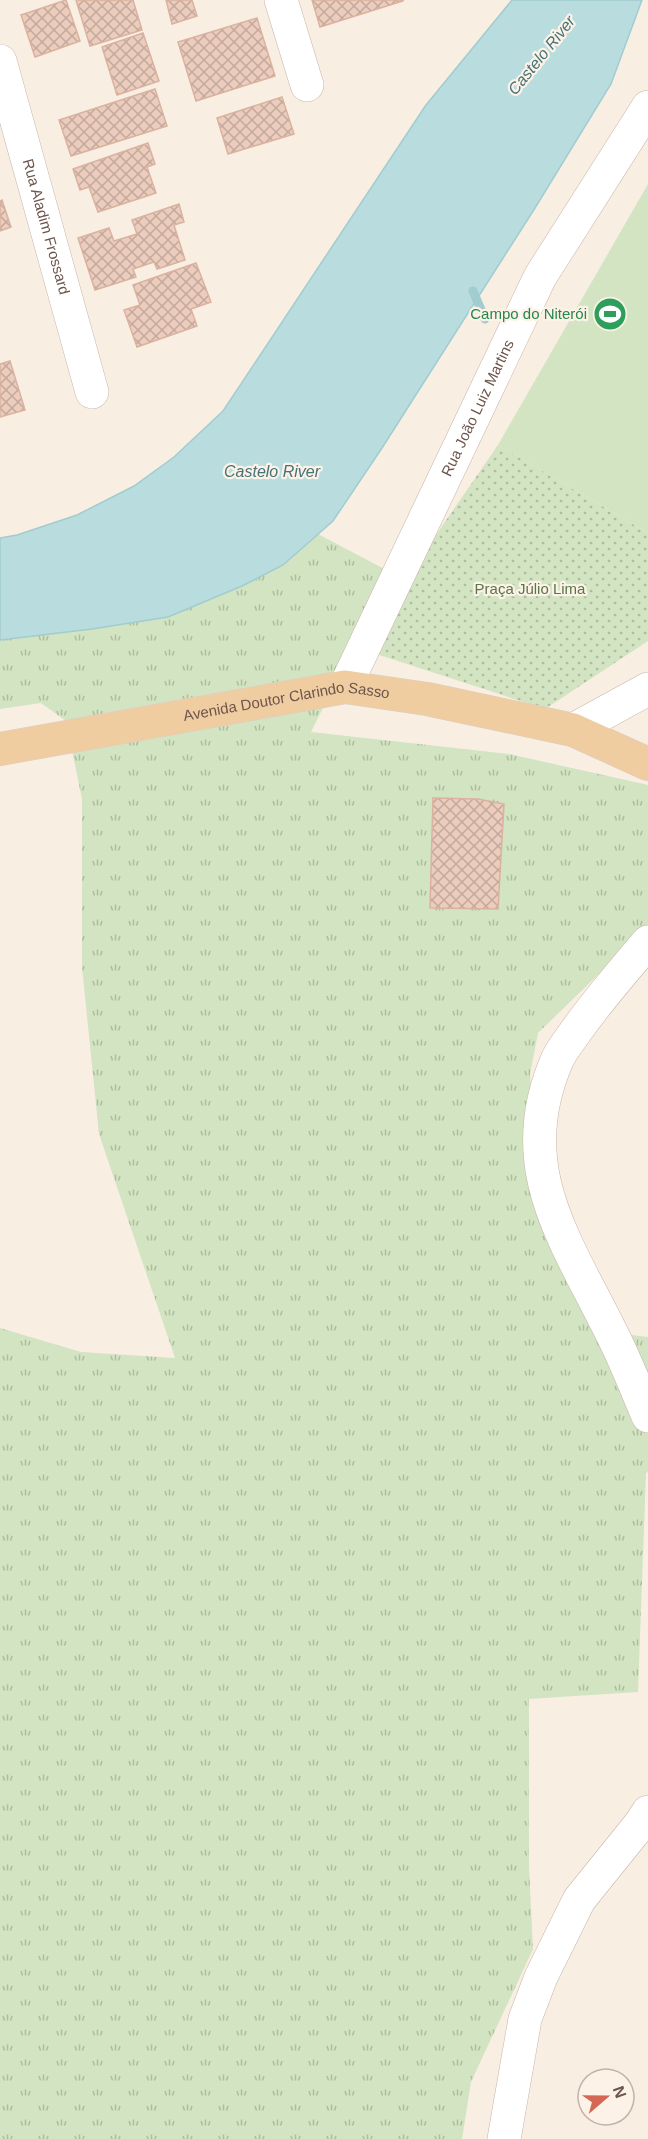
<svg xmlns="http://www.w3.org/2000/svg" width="648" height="2139" font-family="Arial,sans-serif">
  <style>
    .grass { fill: url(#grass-tufts) }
    .park { fill: url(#park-dots) }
    .pitch { fill: #d2e4c2 }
    .water { fill: #b9dcdf; stroke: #a1ccd0; stroke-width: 1.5 }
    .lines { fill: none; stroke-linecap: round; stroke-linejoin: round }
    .stream { stroke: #a1ccd0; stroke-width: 9 }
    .building { fill: url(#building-cross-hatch); stroke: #dbb29f; stroke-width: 1.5 }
    .minor-casing { stroke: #c7b5ab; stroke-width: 34 }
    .major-casing { stroke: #d6cfcd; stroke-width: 34 }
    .minor { stroke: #fff; stroke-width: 33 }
    .major { stroke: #f0cda1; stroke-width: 33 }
    .labels { text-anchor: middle; stroke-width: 4.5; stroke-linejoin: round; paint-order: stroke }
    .street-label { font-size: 15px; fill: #6d554c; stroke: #fcf2e7 }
    .leisure-label { font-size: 15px; fill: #27864d; stroke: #fcf2e7; text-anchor: end }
    .park-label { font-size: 15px; fill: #597748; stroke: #fcf2e7 }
    .water-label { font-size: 16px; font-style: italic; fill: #457377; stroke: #fcf2e7 }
  </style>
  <defs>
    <pattern id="grass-tufts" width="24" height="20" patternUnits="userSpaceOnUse" patternTransform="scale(1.5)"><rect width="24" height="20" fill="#d2e4c2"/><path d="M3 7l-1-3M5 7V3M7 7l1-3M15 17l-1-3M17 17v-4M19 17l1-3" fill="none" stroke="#afbca0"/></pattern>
    <pattern id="park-dots" width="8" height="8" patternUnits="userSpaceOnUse" patternTransform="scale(1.5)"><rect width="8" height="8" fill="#d2e4c2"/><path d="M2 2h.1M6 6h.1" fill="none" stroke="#afbca0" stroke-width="1.8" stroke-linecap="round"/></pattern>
    <pattern id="building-cross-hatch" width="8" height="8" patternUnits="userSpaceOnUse" patternTransform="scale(1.5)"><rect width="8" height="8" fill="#ebccbd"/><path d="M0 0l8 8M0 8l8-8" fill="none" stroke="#c3a89c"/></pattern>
  </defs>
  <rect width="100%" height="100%" fill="#f9eee2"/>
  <path class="grass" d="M318,534L390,572L311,732L509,754L648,785V944L606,967L538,1033L530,1074L533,1127L623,1334L648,1337V1472L646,1473L638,1692L529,1699V1867L533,1949L471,2082L462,2139H0V1328L81,1352L175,1358L99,1134L82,967V799L66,721L41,703L0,709V640L92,629L168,617L242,586L283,565Z"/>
  <path class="park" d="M498,445L648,533V641L545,709L358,648Z"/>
  <path class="pitch" d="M648,184V533L498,445Z"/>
  <path class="water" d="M512,0H642L611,84L535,208L382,448L333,521L283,565L242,586L168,617L92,629L0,640V538L17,535L77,515L134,486L174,457L223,411L426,105Z"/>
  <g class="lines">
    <path class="stream" d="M473,291L485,319"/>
  </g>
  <path class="building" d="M66,0L80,41L35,57L21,15Z
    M76,0H133L142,30L90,46Z
    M166,0H192L197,16L172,24Z
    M312,0H403V1L320,27Z
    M257,18L275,76L196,101L178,42Z
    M143,33L159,81L117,95L102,47Z
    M155,89L167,126L71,156L59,120Z
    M282,97L294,134L228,154L217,118Z
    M148,143L155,164L147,167L156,193L98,212L89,187L80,190L73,169Z
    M2,200L11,227L0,231V201Z
    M179,204L184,222L174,225L185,260L157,269L154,262L133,269L136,277L95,290L78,238L109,228L114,241L137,234L132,220Z
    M196,263L211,302L191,309L197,326L137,347L124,310L140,305L133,285Z
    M10,361L25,410L0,417V364Z
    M433,798L478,799L504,804L498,909L430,908Z"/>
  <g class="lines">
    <g class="minor-casing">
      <g id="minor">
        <path d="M281,0L307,85"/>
        <path id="s1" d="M0,61L92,392"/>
        <path id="s2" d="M345,687L540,277L648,107"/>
        <path d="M573,730L648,689"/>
        <path d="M648,942C623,971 598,1000 576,1031C570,1040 563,1048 558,1058C510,1165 565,1239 611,1332C625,1359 636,1388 648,1416"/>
        <path d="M504,2139L525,2019L541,1977L579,1900L641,1823L648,1812"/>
      </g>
    </g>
    <g class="major-casing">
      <g id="major">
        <path id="s3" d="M0,749L345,687L427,699L573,730L648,764"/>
      </g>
    </g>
    <use href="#minor" class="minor"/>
    <use href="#major" class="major"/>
  </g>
  <defs>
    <g id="stadium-disc" transform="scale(1.725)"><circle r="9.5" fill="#2e9e5b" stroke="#fcf2e7"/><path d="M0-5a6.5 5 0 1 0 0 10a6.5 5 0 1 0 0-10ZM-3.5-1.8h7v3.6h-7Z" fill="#fff"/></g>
  </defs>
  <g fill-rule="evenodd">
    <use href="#stadium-disc" x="610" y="314"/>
  </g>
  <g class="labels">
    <g class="street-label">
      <text dy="5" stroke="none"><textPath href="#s1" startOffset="172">Rua Aladim Frossard</textPath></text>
      <text dy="5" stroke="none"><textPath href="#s2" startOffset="309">Rua João Luiz Martins</textPath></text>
      <text dy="5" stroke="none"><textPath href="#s3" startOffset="291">Avenida Doutor Clarindo Sasso</textPath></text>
    </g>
    <g class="leisure-label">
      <text x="587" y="319">Campo do Niterói</text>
    </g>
    <g class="park-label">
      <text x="530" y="594">Praça Júlio Lima</text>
    </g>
    <g class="water-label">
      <text transform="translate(541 55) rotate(-51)" y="6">Castelo River</text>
      <text x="272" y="477">Castelo River</text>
    </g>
  </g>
  <g transform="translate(606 2097) rotate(70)"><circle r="28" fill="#fcf2e7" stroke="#c3b3a9" stroke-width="1.5"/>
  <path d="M0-4.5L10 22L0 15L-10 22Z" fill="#d46855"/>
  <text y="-9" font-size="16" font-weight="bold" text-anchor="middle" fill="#6d554c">N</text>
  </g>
</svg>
